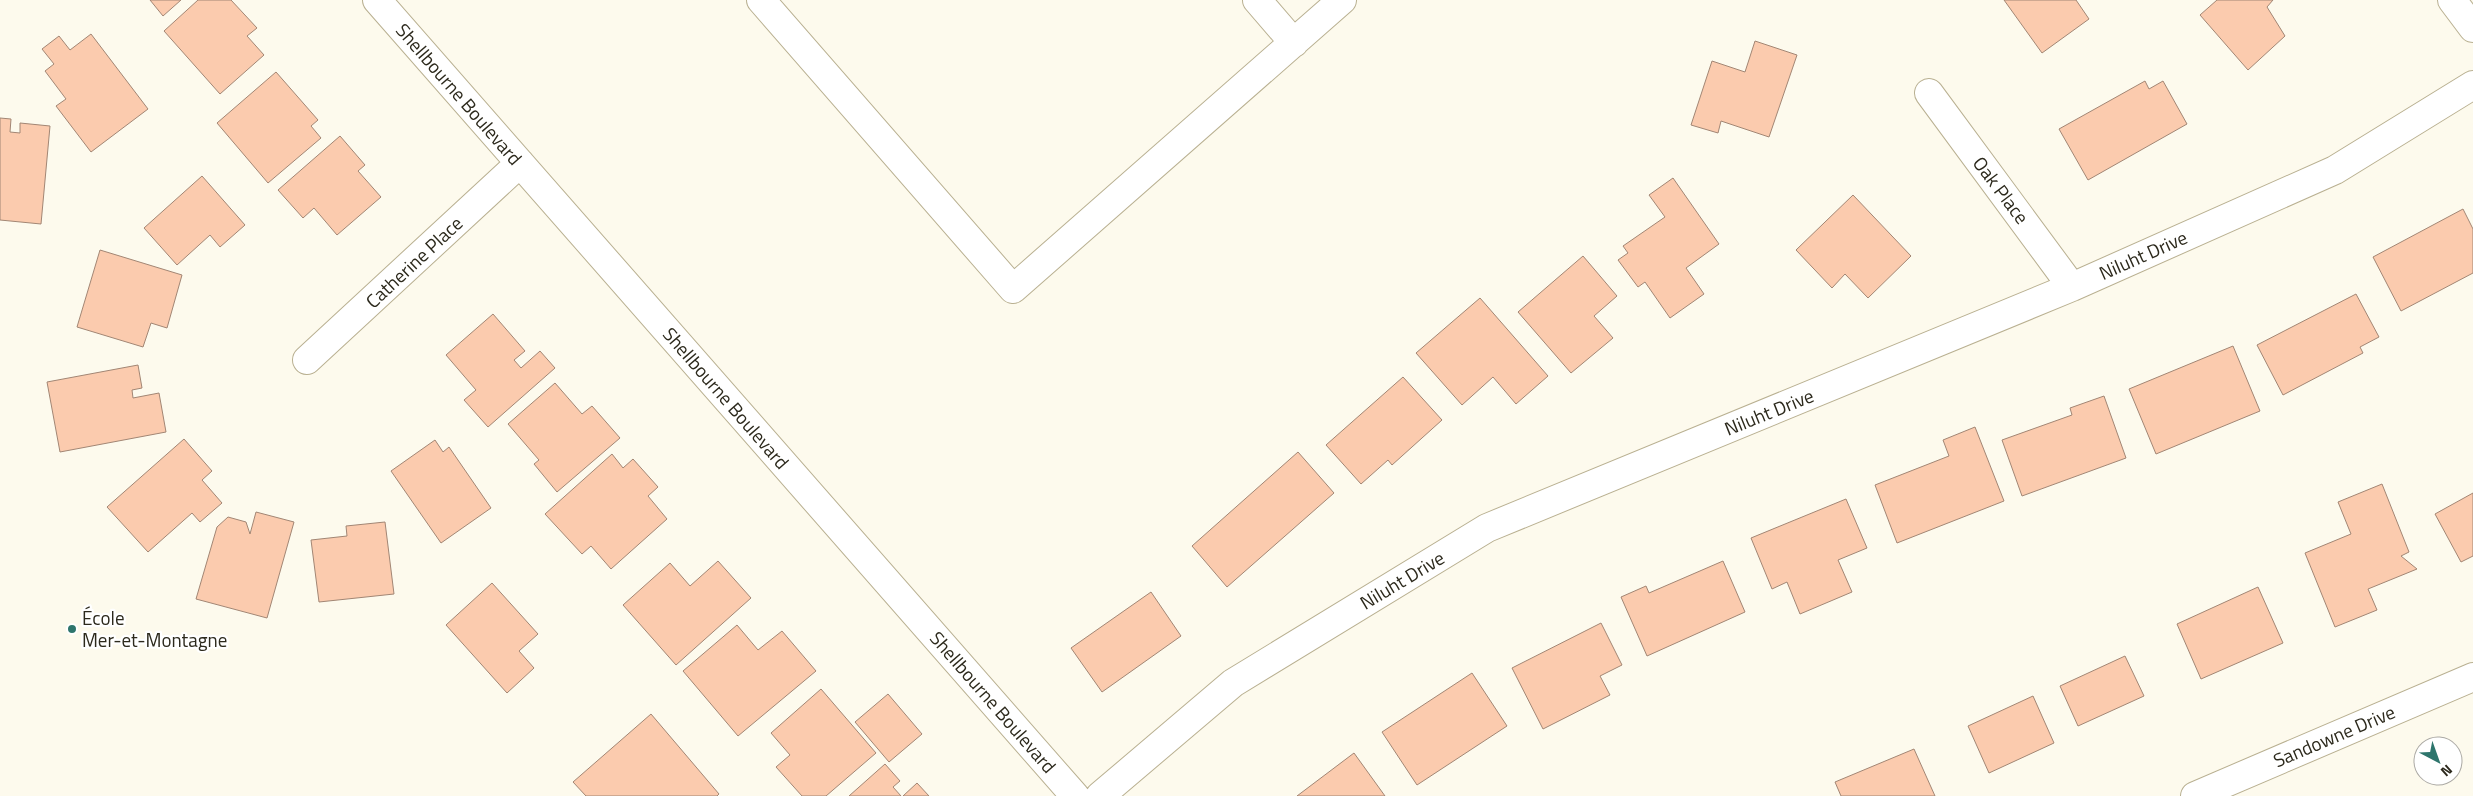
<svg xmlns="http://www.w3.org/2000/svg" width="2473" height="796" font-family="'Titillium Web',sans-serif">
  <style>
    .building { fill: #fbcbae; stroke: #a28674 }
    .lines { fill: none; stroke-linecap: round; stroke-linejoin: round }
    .minor-casing { stroke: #b9b091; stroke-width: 30 }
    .minor { stroke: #fff; stroke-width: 28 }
    .poi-dot { fill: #2e756c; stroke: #fff; stroke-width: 2 }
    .labels { text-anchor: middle; stroke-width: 4.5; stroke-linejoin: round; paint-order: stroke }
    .street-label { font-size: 19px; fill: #2c291c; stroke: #fff }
    .poi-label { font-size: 19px; fill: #2c291c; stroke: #fff; text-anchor: start }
  </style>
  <rect width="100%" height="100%" fill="#fdfaed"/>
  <path class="building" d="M150,0H181L163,16Z
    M198,0H231L257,28L247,36L264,55L220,94L164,31Z
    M2004,0H2076L2089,19L2042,53Z
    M2217,0H2273L2267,7L2285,36L2248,70L2200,15Z
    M91,34L148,109L91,152L56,106L66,99L45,71L54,64L42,49L59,36L70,50Z
    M1755,41L1797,55L1769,137L1721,121L1718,133L1691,125L1712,61L1745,72Z
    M276,72L318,120L311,126L321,138L268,183L217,123Z
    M2145,81L2149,89L2163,81L2187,124L2088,180L2059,129Z
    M0,118L11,119L10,132L20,133V123L50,126L41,224L0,220Z
    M340,136L365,165L358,171L381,197L337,235L314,208L303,218L278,190Z
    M202,176L245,225L220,247L210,235L177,265L144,228Z
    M1673,178L1719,244L1686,268L1704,294L1670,318L1645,282L1638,287L1618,260L1628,253L1623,246L1665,217L1649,195Z
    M1853,195L1911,256L1868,298L1845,274L1832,288L1796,250Z
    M2463,209L2473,229V273L2401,311L2373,257Z
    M100,250L182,275L167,328L151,323L143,347L77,327Z
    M1583,256L1617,296L1594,316L1613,338L1571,373L1518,312Z
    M2356,294L2379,337L2360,347L2363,353L2283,395L2257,345Z
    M1480,298L1548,376L1516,404L1493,377L1462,405L1416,353Z
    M493,314L525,351L514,360L521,368L540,351L555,368L488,427L464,400L476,390L446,355Z
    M2233,346L2260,411L2156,454L2129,389Z
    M138,365L142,388L132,390L133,398L159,393L166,432L60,452L47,382Z
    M1403,377L1442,420L1392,465L1388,460L1361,484L1326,445Z
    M555,383L582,414L592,406L620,438L557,492L534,464L539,460L508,424Z
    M2104,396L2126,458L2022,496L2002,440L2072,415L2070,408Z
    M1975,427L2004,501L1897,543L1875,485L1949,456L1943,440Z
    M184,439L212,471L202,480L222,503L200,522L192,513L148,552L107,507Z
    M435,440L443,452L449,447L491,508L441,543L391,471Z
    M1298,452L1334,493L1227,587L1192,546Z
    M612,454L623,468L633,459L658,487L648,496L667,519L611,569L591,546L582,554L545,514Z
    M2382,484L2409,552L2401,556L2417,569L2368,589L2377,610L2335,627L2305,553L2351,534L2338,502Z
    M2473,493V556L2461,562L2435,514Z
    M1846,499L1867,548L1838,560L1852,592L1800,614L1787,582L1772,589L1751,538Z
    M256,512L294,522L267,618L196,599L217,527L228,517L246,522L250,534Z
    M385,522L394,594L319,602L311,540L347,536L346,526Z
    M718,561L751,598L676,665L623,605L670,563L690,586Z
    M1723,561L1745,612L1647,656L1621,597L1646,586L1649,593Z
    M492,583L538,634L519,651L534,668L507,693L446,625Z
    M2258,587L2283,643L2201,679L2177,624Z
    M1151,592L1181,636L1102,692L1071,648Z
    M1601,623L1622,665L1600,676L1610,695L1543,729L1512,668Z
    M737,625L758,650L782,631L816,671L738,736L683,671Z
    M2125,656L2144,696L2078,726L2060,686Z
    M1472,673L1507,726L1417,785L1382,732Z
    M821,689L876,753L826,796H802L776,767L790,755L771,733Z
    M888,694L922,734L889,762L855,722Z
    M2033,696L2054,743L1989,773L1968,726Z
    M651,714L719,794L717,796H586L573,782Z
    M1914,749L1935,796H1841L1835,782Z
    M1354,753L1385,796H1297Z
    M885,764L900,781L893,787L901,796H849Z
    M917,783L929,796H903Z"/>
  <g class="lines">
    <g class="minor-casing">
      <path id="minor" d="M377,0L1075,796
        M761,0L1013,289L1342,0
        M1257,0L1294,43
        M2452,0L2473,28
        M1929,93L2072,287
        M307,360L520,163
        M1100,796L1233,683L1487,528L2072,287L2335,170L2473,85
        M2195,796L2473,677"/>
    </g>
    <use href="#minor" class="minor"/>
  </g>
  <circle class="poi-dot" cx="72" cy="629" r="5"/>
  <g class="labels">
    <g class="street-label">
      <text transform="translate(459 94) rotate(49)" y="7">Shellbourne Boulevard</text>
      <text transform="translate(2001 190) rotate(53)" y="7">Oak Place</text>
      <text transform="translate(2143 255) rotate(-24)" y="7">Niluht Drive</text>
      <text transform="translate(414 262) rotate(-43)" y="7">Catherine Place</text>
      <text transform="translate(726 398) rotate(49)" y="7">Shellbourne Boulevard</text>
      <text transform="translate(1769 412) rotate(-22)" y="7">Niluht Drive</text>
      <text transform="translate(1402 580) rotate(-31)" y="7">Niluht Drive</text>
      <text transform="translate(993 702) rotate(49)" y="7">Shellbourne Boulevard</text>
      <text transform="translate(2334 736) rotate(-23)" y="7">Sandowne Drive</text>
    </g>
    <g class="poi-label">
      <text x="82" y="625">École<tspan x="82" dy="22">Mer-et-Montagne</tspan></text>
    </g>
  </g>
  <g transform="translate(2438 761) rotate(139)"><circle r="24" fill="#ffffff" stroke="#aba9a4"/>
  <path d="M0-4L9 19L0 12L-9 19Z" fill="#2e756c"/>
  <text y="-8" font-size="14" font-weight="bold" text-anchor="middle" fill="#2c291c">N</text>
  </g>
</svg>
